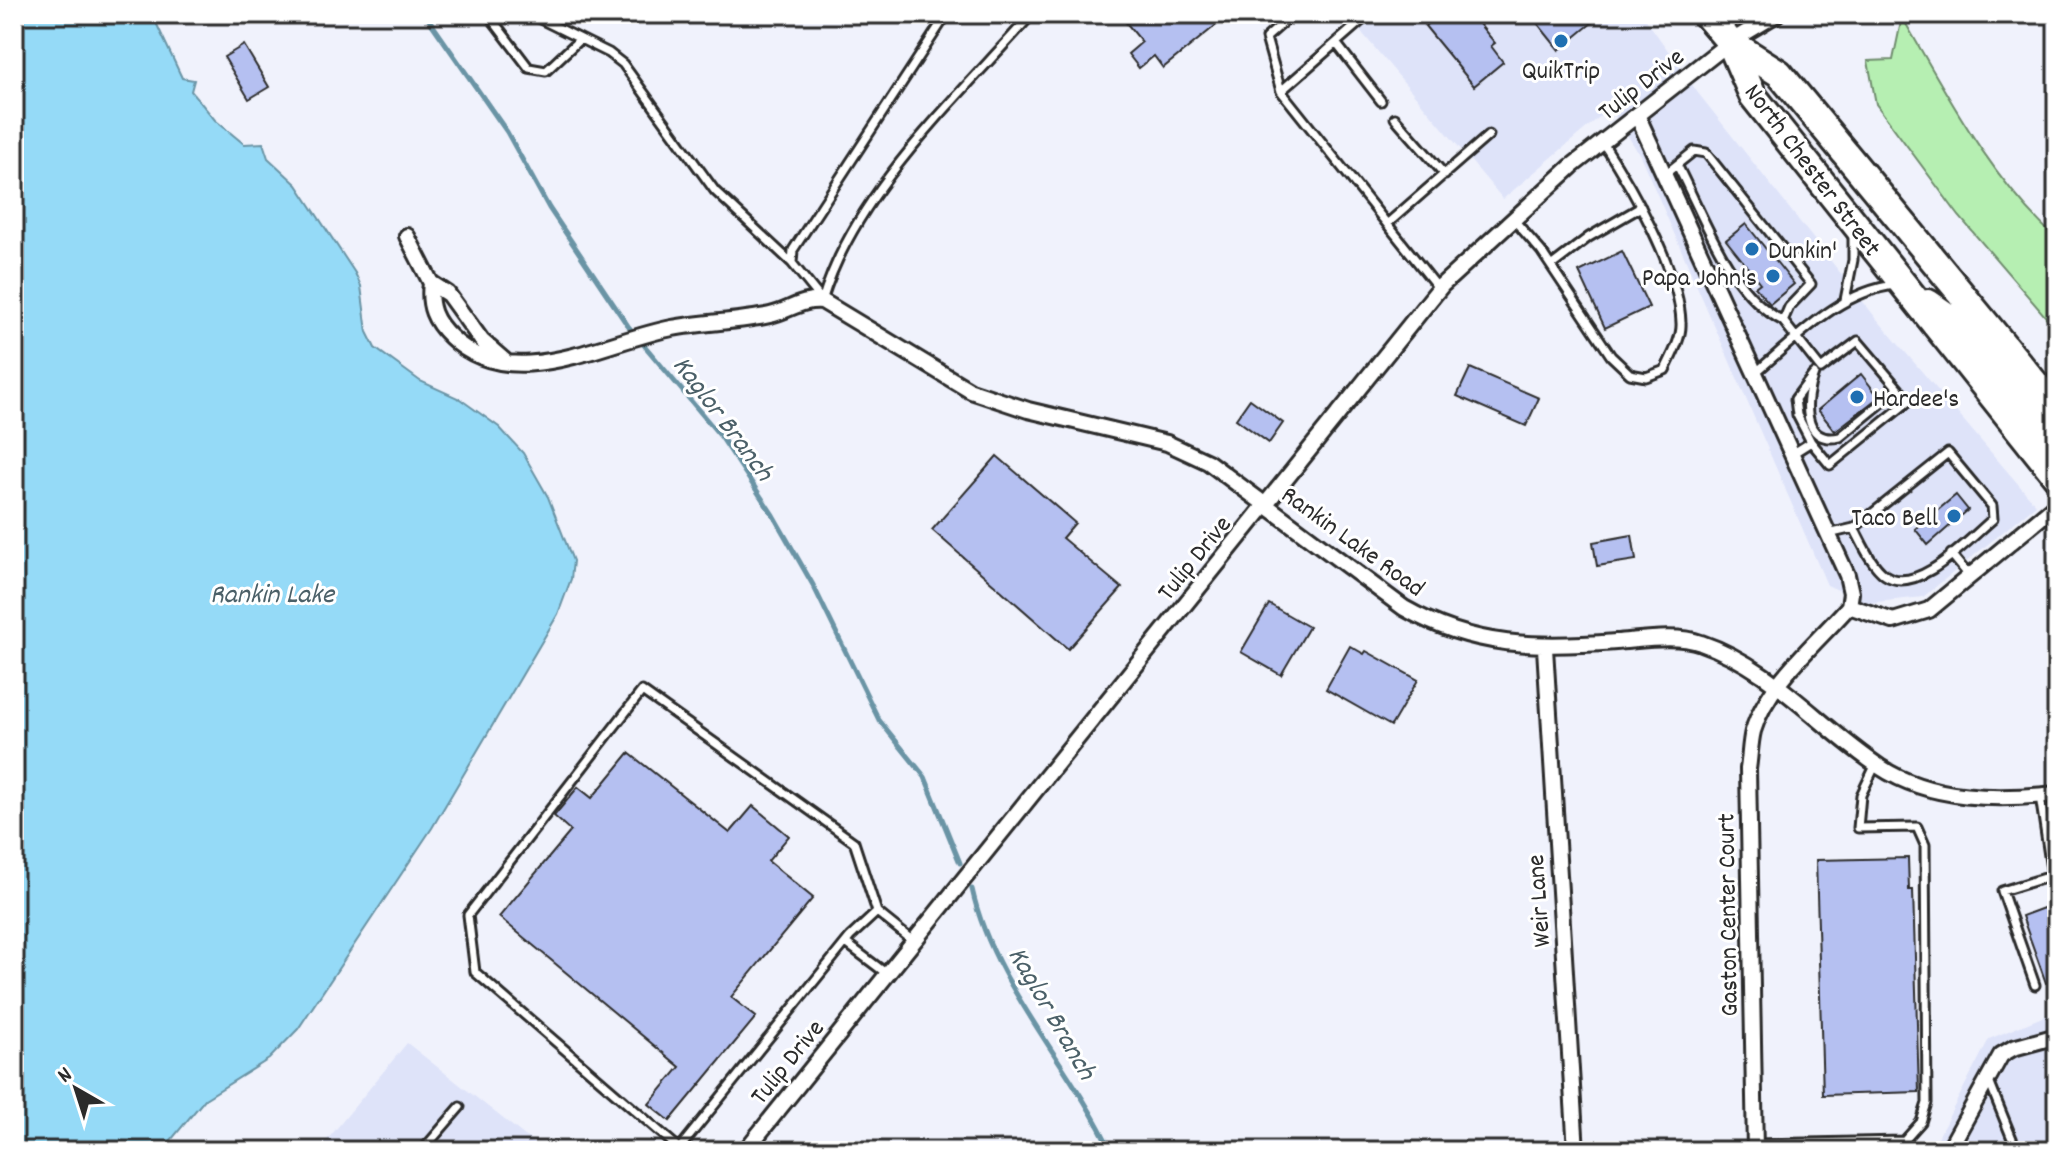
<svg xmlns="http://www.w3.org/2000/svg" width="2071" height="1165" font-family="Dekko,sans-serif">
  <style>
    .built { fill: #dee3f9 }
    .green { fill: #b6efb2; stroke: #708d6e; stroke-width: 2 }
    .water { fill: #95daf7; stroke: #6b94a5; stroke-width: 2 }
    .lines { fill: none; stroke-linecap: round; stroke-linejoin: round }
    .stream { stroke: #6b94a5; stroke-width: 5 }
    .building { fill: #b5c0f1; stroke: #2b2b2b; stroke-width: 2 }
    .lane-casing { stroke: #2b2b2b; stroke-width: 13 }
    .street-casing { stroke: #2b2b2b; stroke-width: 20 }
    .highway-casing { stroke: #2b2b2b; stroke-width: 32 }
    .lane { stroke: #fff; stroke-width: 7 }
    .street { stroke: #fff; stroke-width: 14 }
    .highway { stroke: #fff; stroke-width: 26 }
    .poi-dot { fill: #1f6fb2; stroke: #fff; stroke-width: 3 }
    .labels { text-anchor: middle; stroke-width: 6; stroke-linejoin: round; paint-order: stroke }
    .poi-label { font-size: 26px; fill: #2b2b2b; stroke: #fff; text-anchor: start }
    .street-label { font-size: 26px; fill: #2b2b2b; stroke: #fff }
    .water-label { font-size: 28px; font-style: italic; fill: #4b6068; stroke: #fff }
  </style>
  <rect width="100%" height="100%" fill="#f0f2fc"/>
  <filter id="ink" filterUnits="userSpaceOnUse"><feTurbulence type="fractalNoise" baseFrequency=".0125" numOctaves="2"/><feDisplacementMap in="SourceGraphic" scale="16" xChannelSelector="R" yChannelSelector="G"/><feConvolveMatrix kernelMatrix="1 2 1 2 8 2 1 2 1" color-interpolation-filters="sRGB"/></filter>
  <g filter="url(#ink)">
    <path class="built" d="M1346,14H1642L1698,93L1876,318L2036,505L1923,597L1867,603L1827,585L1640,155L1610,108L1503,199Z
      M2057,1011V1151H1931L1989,1039Z
      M407,1043L544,1151H318Z"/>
    <path class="green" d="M1902,17C1947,94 1990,178 2057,239V330L1959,216L1876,104L1868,61L1893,60Z"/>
    <path class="water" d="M14,14H152L182,78L194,80L191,91L215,120L244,144L263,143L268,158L297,185L355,273L361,286L367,332L375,348L420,381L460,399L499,427L523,453L548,497L573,561L571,579L558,614L432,828L298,1029L269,1059L205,1099L162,1151H14Z"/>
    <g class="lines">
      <path class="stream" d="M425,14L507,132L549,208L628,326L722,438L773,515L813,585L879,720L925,777L960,863
        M972,889C993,985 1070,1063 1111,1151"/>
    </g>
    <path class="building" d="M1119,14H1230L1163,68L1154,56L1139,68L1128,54L1142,42Z
      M1439,14H1471L1495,43L1491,46L1503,62L1474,86L1425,26Z
      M1530,14H1586L1593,22L1559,50Z
      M244,45L269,87L249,99L224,57Z
      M1746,224L1794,284L1770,304L1755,287L1760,283L1726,240Z
      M1622,251L1649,307L1605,328L1579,272Z
      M1470,368L1539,398L1526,426L1457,396Z
      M1861,374L1879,397L1835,431L1818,410Z
      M1250,399L1283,423L1269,443L1236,419Z
      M997,456L1075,523L1062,538L1122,588L1068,649L932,530Z
      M1956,495L1968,510L1928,545L1915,529Z
      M1632,535L1636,560L1597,566L1593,542Z
      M1269,604L1309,627L1281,675L1241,652Z
      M1350,646L1364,654L1366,651L1418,680L1391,726L1326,689Z
      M629,753L730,833L753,806L789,836L768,861L813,898L731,997L756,1017L670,1121L649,1104L680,1067L499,917L571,831L554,816L578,787L592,798Z
      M1908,858L1909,890H1913L1919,1092L1823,1095L1816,860Z
      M2057,903V979L2046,983L2022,916Z"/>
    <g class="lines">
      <g class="lane-casing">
        <path id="lane" d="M488,14L529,68L546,71L580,39
          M530,14L609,53L623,64L715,191L792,263
          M1369,14L1281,91L1439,289
          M1336,43L1381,101
          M1281,91L1266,38L1293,14
          M1395,118L1445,175
          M1677,165C1705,218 1728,292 1783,321
          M1664,175L1694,151L1706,153L1811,284L1789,307L1783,321L1821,369L1858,341L1909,401L1830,465L1811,442L1792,454
          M1514,220L1541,251L1611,356L1630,374L1646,377L1665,370C1671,357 1682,338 1681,323C1680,271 1631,186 1603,143
          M1387,224L1489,135
          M1551,266L1589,237L1641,207
          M821,299L792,263L793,250L947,14
          M1845,300L1853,260V236
          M822,301C855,191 957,99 1032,14
          M1755,373C1797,338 1839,291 1896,285
          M1814,374C1804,398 1801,446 1840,437L1899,389
          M1811,442L1797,415L1795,399L1813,375
          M1828,534L1854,528L1948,453L1992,506L1993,519C1969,539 1917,597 1885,575C1871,565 1862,543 1854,528
          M1951,554L1970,577
          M2040,796L2052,876
          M846,943L887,974
          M2035,985L2002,891L2057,874
          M1988,1079L2017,1151
          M1755,1144L1904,1141L1921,1122L1927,1103L1925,845L1917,827L1858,828L1861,795L1876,764
          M679,1149L850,937L877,912
          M422,1151L460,1107
          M682,1151L475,972L468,915L642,691L854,842L877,912L913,941"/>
      </g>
      <g class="street-casing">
        <path id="street" d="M1638,117L1847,575L1851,593L1849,606C1817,643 1767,683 1753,731C1750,743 1750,757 1748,769L1755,1151
          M407,236L431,283L448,294L482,341L505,361
          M431,283C428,306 434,321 451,337C511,396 604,341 672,328C704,322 738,322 770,315C789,311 801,299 822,301L971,391L1028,410L1167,443L1208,462L1404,608C1474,648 1538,648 1616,642C1642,640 1677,634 1701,643C1772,667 1818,726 1880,767C1931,801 1999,800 2057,794
          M1849,606L1893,621L1929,610L2057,504
          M1545,648L1576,1151
          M745,1151L1442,285L1572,166L1730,42L1777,14
          M1948,1151L2001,1055L2013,1048L2057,1036"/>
      </g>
      <g class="highway-casing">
        <path id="highway" d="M1706,14L1730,42L1753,96L2057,477
          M1730,42L1779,73L2057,410
          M1928,303L1960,325L2057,440"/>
      </g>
      <use href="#lane" class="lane"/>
      <use href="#street" class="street"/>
      <use href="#highway" class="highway"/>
    </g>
  </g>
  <g class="poi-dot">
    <circle cx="1561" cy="41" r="8"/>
    <circle cx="1752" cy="249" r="8"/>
    <circle cx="1773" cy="276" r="8"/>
    <circle cx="1857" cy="397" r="8"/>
    <circle cx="1954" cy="516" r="8"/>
  </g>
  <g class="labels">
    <g class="poi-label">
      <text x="1561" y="78" text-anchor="middle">QuikTrip</text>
      <text x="1768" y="258">Dunkin'</text>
      <text x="1757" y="285" text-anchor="end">Papa John's</text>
      <text x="1873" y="406">Hardee's</text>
      <text x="1938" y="525" text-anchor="end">Taco Bell</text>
    </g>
    <g class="street-label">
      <text transform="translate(1640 83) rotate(-38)" y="9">Tulip Drive</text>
      <text transform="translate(1814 169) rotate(53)" y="9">North Chester Street</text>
      <text transform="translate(1354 540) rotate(36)" y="9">Rankin Lake Road</text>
      <text transform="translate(1193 557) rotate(-51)" y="9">Tulip Drive</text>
      <text transform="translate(1537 901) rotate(-94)" y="9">Weir Lane</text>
      <text transform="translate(1726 915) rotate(-91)" y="9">Gaston Center Court</text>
      <text transform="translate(786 1061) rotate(-51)" y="9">Tulip Drive</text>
    </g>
    <g class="water-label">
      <text transform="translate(725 417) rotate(53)" y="10">Kaglor Branch</text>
      <text x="272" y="602">Rankin Lake</text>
      <text transform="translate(1054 1012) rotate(60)" y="10">Kaglor Branch</text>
    </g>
  </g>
  <rect width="2071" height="1165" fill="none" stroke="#fff" stroke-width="48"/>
  <rect x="24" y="24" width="2023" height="1117" fill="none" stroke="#2b2b2b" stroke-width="3" filter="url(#ink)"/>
  <g transform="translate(76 1089) rotate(321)" stroke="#ffffff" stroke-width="6" paint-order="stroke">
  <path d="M0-6L14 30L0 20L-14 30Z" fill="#2b2b2b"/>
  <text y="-12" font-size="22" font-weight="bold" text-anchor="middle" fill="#2b2b2b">N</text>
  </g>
</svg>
